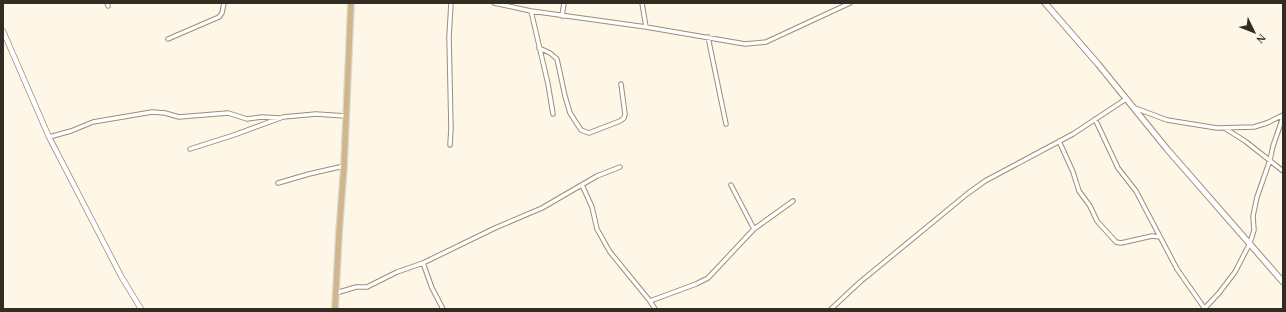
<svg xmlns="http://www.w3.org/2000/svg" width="1286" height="312" font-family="Georgia,serif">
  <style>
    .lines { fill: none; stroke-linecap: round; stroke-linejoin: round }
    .minor-casing { stroke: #9a8f77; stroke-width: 5.5 }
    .tertiary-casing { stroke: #9a8f77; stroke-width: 6 }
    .secondary-casing { stroke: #9a8f77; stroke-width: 7 }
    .primary-casing { stroke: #dad9d7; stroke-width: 8 }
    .minor { stroke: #fff; stroke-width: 3.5 }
    .tertiary { stroke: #fff; stroke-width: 4.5 }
    .secondary { stroke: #fff; stroke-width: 5 }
    .primary { stroke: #d2b68b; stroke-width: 5.5 }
  </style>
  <rect width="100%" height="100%" fill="#fef6e7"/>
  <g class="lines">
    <g class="minor-casing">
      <path id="minor" d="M107,3L108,6
        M494,3L531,11L646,27L745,44L766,42L850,3
        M642,3L646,27
        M531,11L548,84L553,114
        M562,16L564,3
        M708,37L726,124
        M168,39L219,17L222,13L224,3
        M539,48L550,53L557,59L565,96L570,113L581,130L589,133L620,121L624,118L625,114L621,84
        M1135,108L1167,120L1217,128L1254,127L1267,123L1283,115
        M1095,119L1118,168L1136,191L1177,269L1205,309
        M1226,129L1245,141L1283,171
        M49,137L71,131L93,122L152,112L165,113L179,117L228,113L247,119L262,117L279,118
        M1059,141L1073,172L1079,191L1090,206L1097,221L1116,242L1121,243L1152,236L1160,237
        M450,145L451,128L449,37L451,3
        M190,149L234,135L283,117L316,114L346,116
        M278,183L309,174L344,166
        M582,185L592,207L597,229L610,252L650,301L655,309
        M731,185L754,229
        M423,263L432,288L443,309
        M336,293L356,287H367L397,272L423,263L495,228L542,208L597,176L620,167
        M650,301L696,284L708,278L754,229L793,201
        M831,309L860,282L967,194L985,181L1073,134L1126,99
        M1204,309L1219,293L1235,272L1250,243L1254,230L1253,216L1257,197L1270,160L1273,146L1283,117"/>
    </g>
    <g class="tertiary-casing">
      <path id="tertiary" d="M3,31L49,137L121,276L141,309"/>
    </g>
    <g class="secondary-casing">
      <path id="secondary" d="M1045,3L1098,64L1167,149L1283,282"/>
    </g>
    <g class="primary-casing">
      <path id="primary" d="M335,309L339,233L344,166L351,3"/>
    </g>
    <use href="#minor" class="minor"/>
    <use href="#tertiary" class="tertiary"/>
    <use href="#secondary" class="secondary"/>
    <use href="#primary" class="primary"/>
  </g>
  <rect width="1286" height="312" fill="none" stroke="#312d23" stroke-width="8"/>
  <g transform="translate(1254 32) rotate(133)" stroke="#fef6e7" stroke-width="3" paint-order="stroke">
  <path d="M0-3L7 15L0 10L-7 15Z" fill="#312d23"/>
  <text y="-6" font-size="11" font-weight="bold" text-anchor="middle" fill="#312d23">N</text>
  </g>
</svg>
